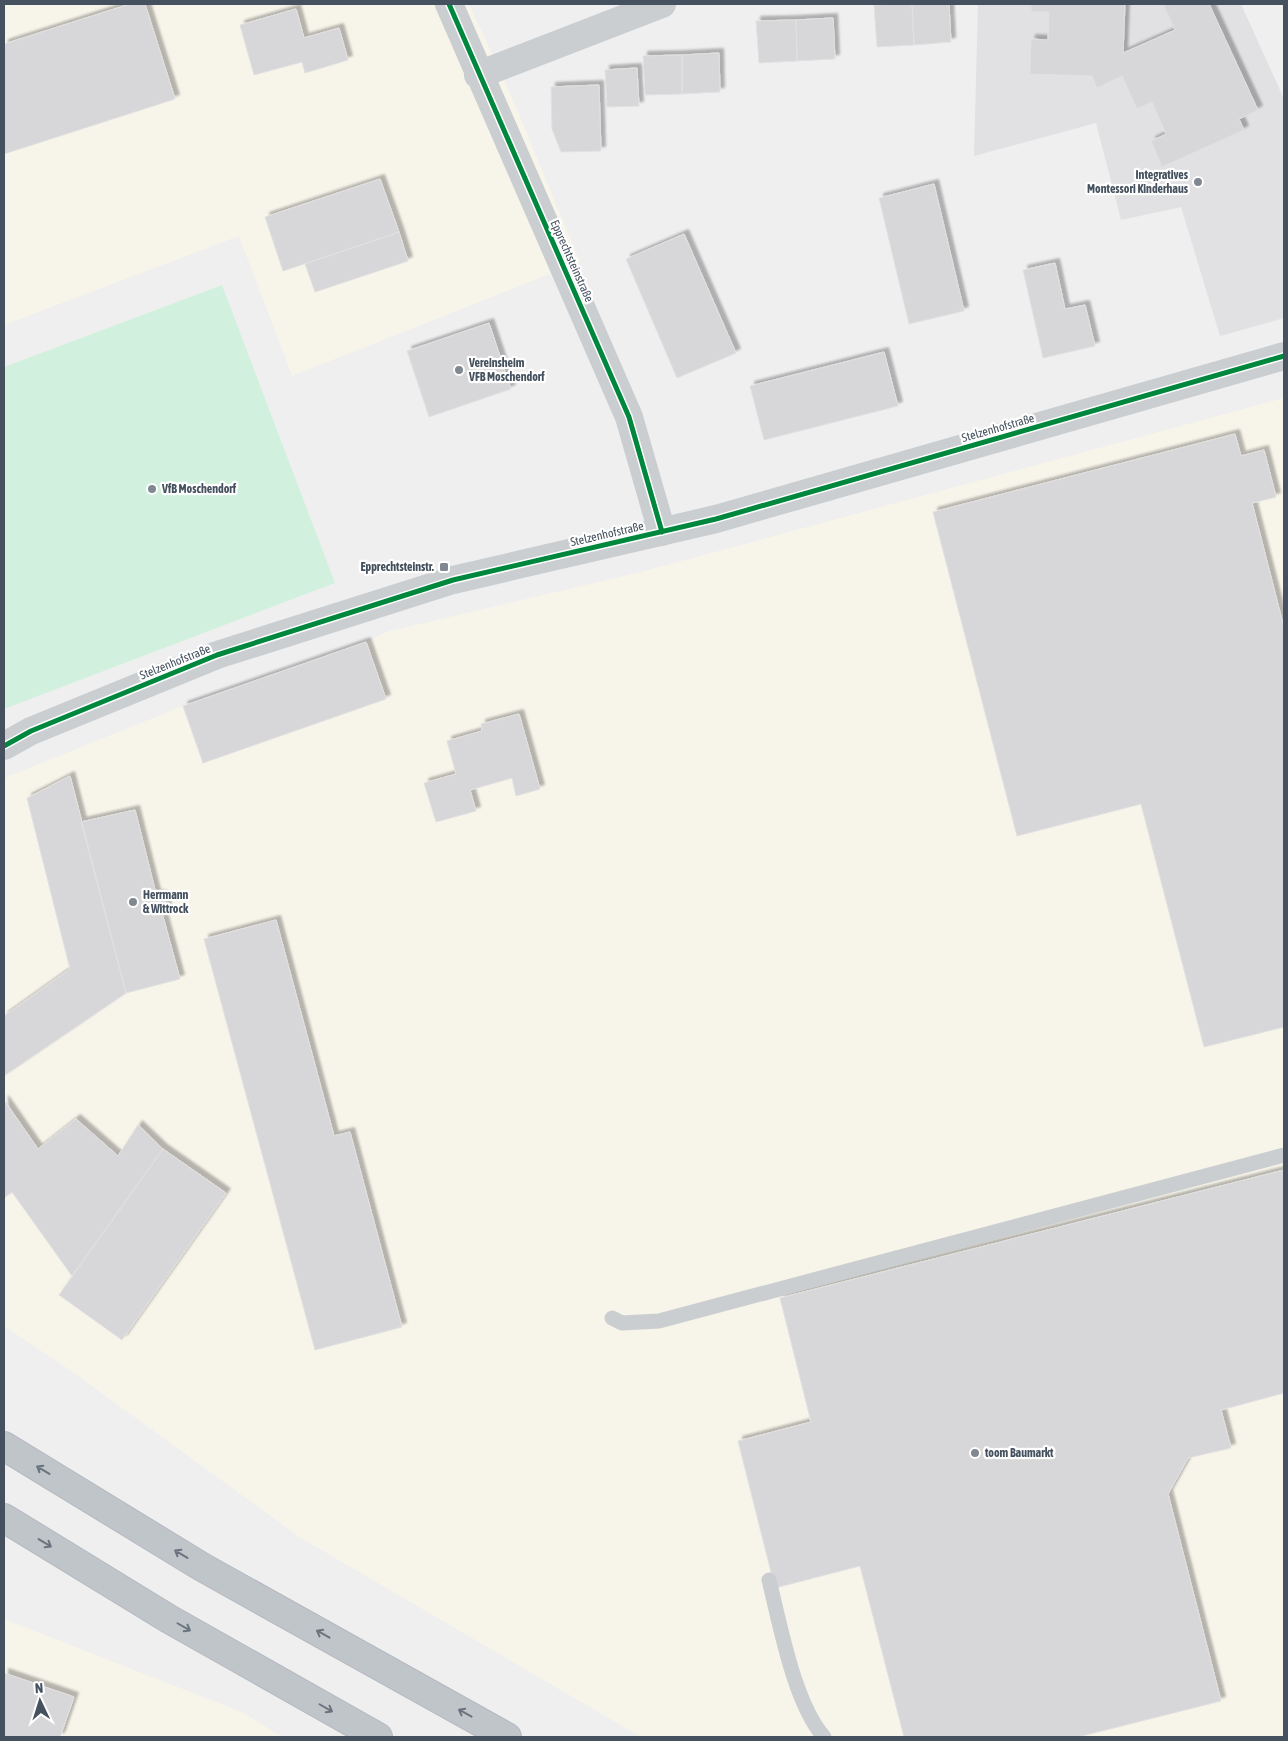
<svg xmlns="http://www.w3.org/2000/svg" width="1288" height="1741" font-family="'Asap Condensed',sans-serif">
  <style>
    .commercial { fill: #f7f4ea }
    .education { fill: #e1e0e2 }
    .green { fill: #d1f1de }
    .building { fill: #d7d7d9; stroke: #e1e1e2; filter: url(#shadow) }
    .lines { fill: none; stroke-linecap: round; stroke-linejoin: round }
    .trunk-casing { stroke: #b4b9c0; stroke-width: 30 }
    .service { stroke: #cbced0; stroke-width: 15 }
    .minor { stroke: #cbced0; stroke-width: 28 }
    .trunk { stroke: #c0c5ca; stroke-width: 28 }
    .cycleway-casing { stroke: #fff; stroke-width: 8 }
    .cycleway { stroke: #00873e; stroke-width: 5 }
    .oneway { stroke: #6a747e }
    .poi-dot { fill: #818891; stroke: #fff; stroke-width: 2 }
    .labels { text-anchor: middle; stroke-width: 4.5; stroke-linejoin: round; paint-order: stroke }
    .poi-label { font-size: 12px; font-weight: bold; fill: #45515e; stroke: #fff; text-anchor: start }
    .street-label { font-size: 12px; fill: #45515e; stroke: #fff }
  </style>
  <defs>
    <filter id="shadow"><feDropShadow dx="4.5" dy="-4.5" stdDeviation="1" flood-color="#0004"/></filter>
  </defs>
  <rect width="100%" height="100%" fill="#f0efef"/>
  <path class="commercial" d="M4,4H469L510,93L580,262L292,376L239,236L4,325Z
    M1284,398V1737H641L301,1538L74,1373L4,1326V778L183,706L366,642L386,632L637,573Z
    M4,1619L244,1713L282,1737H4Z"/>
  <path class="education" d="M978,4H1241L1284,99V318L1220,336L1181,207L1121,220L1096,123L974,156Z"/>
  <path class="green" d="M222,285L335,583L4,709V367Z"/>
  <path class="building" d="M130,4H145L175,99L4,154V44Z
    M912,4L914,45L877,47L874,5Z
    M912,4H949L951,42L914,45Z
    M1031,4H1125L1123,53L1175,30L1163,4H1209L1258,110L1239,119L1244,130L1162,167L1151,141L1166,134L1152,102L1137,109L1122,76L1097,88L1092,76L1030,74L1031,39L1048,40L1049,12H1031Z
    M296,9L304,38L339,28L348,60L305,73L302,62L254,75L240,25Z
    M833,18L835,59L797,61L796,20Z
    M796,20L797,61L759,63L756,21Z
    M719,53L720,92L682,94V55Z
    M682,55V94L645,95L643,56Z
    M637,68L639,106L607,107L605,70Z
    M599,85L601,151L561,152L552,129L551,87Z
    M380,179L399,232L283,271L265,217Z
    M934,184L964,311L909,324L879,198Z
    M399,232L408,261L315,292L305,264Z
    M684,234L736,353L677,378L626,259Z
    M1055,263L1065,309L1085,305L1095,346L1043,358L1023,270Z
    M489,323L511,389L429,417L407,351Z
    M884,352L898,406L764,440L750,386Z
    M1235,434L1241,456L1264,450L1276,497L1252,503L1284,628V1027L1204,1047L1141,804L1017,836L933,512Z
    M366,642L386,699L203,763L183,706Z
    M519,714L540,789L516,796L512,778L470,790L476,811L436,822L424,783L456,774L447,741L482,731L481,724Z
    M70,776L126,993L4,1076V1016L70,969L27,798Z
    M135,810L156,894L164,896L167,908L162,913L180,979L126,993L81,822Z
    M276,920L334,1136L350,1132L402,1327L315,1350L204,939Z
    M4,1100L38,1149L76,1119L118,1156L138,1125L163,1149L72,1276L12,1192L4,1198Z
    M163,1149L226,1193L122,1340L59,1295Z
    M1284,1170V1393L1221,1410L1231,1448L1188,1458L1168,1494L1221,1701L1078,1737H904L860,1566L775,1588L738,1441L811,1422L780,1298Z
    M4,1673L74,1697L60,1737H4Z"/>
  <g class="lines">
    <g class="trunk-casing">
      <path id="trunk" d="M4,1446L202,1567L507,1737
        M4,1518L169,1619L378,1737"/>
    </g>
    <path class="service" d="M612,1318L622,1323L659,1321L1284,1155
      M769,1580C780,1624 794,1703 824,1737"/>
    <path class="minor" d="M449,4L629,417L662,532
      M478,75L662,4
      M4,746L31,731L217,655L453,580L716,519L1284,356"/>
    <use href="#trunk" class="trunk"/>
    <g class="cycleway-casing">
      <path id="cycleway" d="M449,4L629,417L662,532
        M4,746L31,731L217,655L453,580L716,519L1284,356"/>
    </g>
    <use href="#cycleway" class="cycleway"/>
  </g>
  <defs><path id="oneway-shaft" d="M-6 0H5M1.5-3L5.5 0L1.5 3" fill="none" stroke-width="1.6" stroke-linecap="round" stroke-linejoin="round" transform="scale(1.25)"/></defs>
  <g class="oneway">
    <use href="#oneway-shaft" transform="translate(43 1470) rotate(-149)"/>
    <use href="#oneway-shaft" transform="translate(45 1543) rotate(31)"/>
    <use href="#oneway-shaft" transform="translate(181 1554) rotate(-149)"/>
    <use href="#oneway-shaft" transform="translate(184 1627) rotate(30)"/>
    <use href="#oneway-shaft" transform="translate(323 1634) rotate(-151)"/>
    <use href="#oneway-shaft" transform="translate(326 1708) rotate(30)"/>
    <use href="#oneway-shaft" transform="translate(465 1713) rotate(-151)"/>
  </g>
  <g class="poi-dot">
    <circle cx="1198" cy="182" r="5"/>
    <circle cx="459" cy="370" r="5"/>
    <circle cx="152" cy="489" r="5"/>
    <rect x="439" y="562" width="10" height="10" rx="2.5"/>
    <circle cx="133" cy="902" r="5"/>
    <circle cx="975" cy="1453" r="5"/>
  </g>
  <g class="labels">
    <g class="poi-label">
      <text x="1188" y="179" text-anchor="end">Integratives<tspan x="1188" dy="14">Montessori Kinderhaus</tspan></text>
      <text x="469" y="367">Vereinsheim<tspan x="469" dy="14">VFB Moschendorf</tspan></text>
      <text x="162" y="493">VfB Moschendorf</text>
      <text x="434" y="571" text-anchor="end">Epprechtsteinstr.</text>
      <text x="143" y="899">Herrmann<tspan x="143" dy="14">&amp; Wittrock</tspan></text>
      <text x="985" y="1457">toom Baumarkt</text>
    </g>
    <g class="street-label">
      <text transform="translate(572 261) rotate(66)" y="4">Epprechtsteinstraße</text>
      <text transform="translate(998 428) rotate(-16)" y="4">Stelzenhofstraße</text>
      <text transform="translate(607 534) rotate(-13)" y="4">Stelzenhofstraße</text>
      <text transform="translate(175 662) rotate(-22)" y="4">Stelzenhofstraße</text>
    </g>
  </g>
  <rect width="1288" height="1741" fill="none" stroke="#45515e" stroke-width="10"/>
  <g transform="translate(40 1701) rotate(356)" stroke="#ffffff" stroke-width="4" paint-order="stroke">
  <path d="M0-4L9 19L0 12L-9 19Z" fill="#45515e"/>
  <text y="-8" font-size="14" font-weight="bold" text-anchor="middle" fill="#45515e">N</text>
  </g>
</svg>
